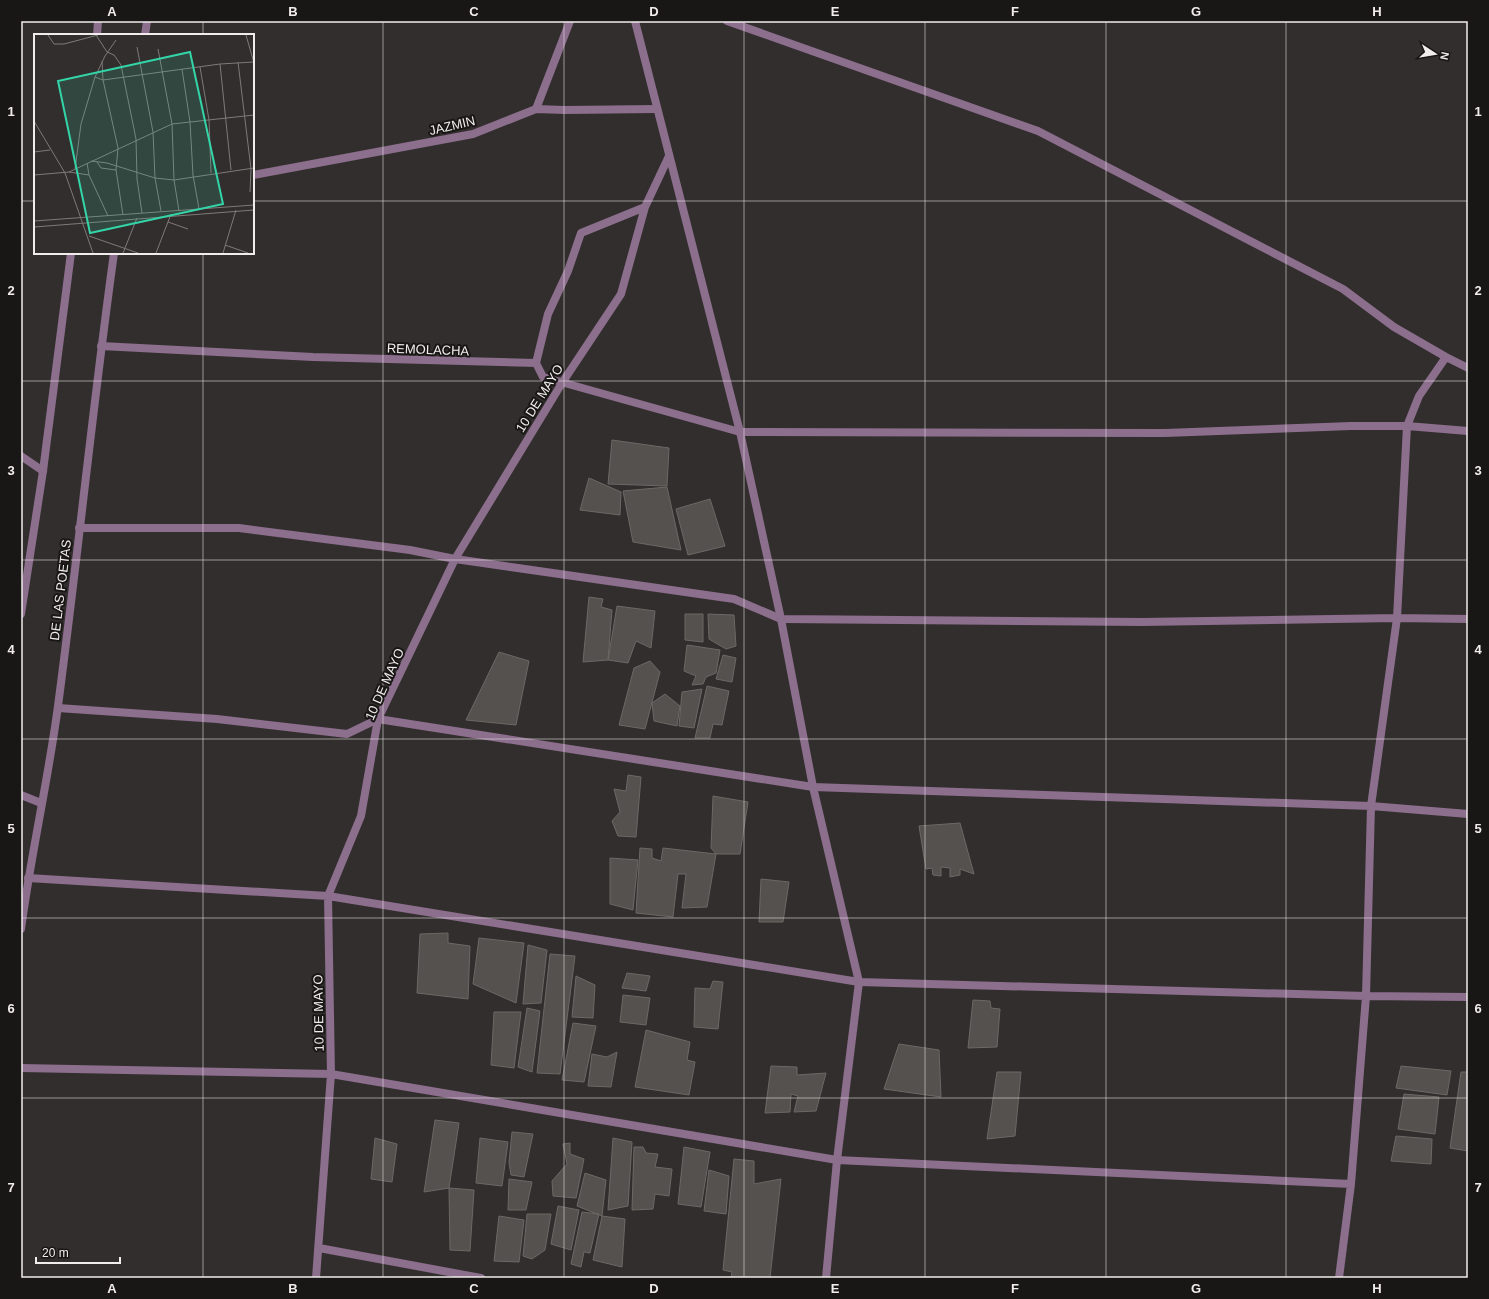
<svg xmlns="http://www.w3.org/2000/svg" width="1489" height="1299" font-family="Helvetica,sans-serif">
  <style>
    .building { fill: #55514e; stroke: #6c6865 }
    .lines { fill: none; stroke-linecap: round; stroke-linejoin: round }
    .minor { stroke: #8c6e8d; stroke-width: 8 }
    .tertiary { stroke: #8c6e8d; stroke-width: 8 }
    .grid { fill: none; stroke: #f0edec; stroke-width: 1; stroke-opacity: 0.55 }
    .labels { text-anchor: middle; stroke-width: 4; stroke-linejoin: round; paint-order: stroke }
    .street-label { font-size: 13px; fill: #f0edec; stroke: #191716 }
    .inset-road { fill: none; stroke: #7e7a79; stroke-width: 1 }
    .view { fill: #33d4a8; fill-opacity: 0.15; stroke: #33d4a8; stroke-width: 2 }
    .inset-edge { fill: none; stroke: #f0edec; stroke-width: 2 }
    .neatline { fill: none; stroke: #f0edec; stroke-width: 1.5 }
    .grid-label { font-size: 13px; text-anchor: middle; font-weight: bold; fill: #f0edec }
  </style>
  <rect width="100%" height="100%" fill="#322e2d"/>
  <path class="building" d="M612,440L669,448L667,486L608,484Z
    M589,478L621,492L620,515L580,510Z
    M667,487L681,550L633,542L623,491Z
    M710,499L725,546L688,555L676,509Z
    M589,597L603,599L601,607L612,610L608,660L583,662Z
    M617,606L655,611L651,648L636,641L628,663L608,660Z
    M685,614H703V642L685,640Z
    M708,614L734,615L736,646L726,649L709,639Z
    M687,645L720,650L716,673L706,677L703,684L692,685L696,676L684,671Z
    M499,652L529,661L516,725L466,720Z
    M723,655L736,658L732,682L716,679Z
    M650,661L660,672L645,729L619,725L634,668Z
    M707,686L729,691L722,725L713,724L710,738H695Z
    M702,689L694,728L679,726L682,692Z
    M665,694L680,706L677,726L654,721L652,703Z
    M628,775L641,777L636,837L618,836L612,821L620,812L614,789L626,791Z
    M713,796L748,802L740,854H716L711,848Z
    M960,823L974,874L960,869V875L950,877V868L941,867V876L933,875L932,868L926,869L919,826Z
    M640,848L652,849V858L661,861L663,848L716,854L707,907L682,908L686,874H678L673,917L636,913Z
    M610,858L638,860L633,910L610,904Z
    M761,879L789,882L783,922H759Z
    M448,933V943L470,946L468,999L417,993L420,934Z
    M479,938L524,943L516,1003L473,984Z
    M528,945L547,950L541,1003L523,1004Z
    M550,954L575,956L560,1074L537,1073Z
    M627,973L650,976L646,991L622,988Z
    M576,976L595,985L593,1018L572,1017Z
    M713,981L723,982L718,1029L694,1027L695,988L710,989Z
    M623,995L650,998L646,1025L620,1022Z
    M973,1000L990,1001L991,1008L1000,1009L997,1047L968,1048Z
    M527,1008L540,1011L532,1072L518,1067Z
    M494,1012H521L514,1068L491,1065Z
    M573,1023L596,1026L584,1082L562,1080Z
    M646,1030L690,1042L687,1060L695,1062L689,1095L635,1087Z
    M899,1044L939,1050L941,1097L884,1089Z
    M617,1052L611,1087L588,1086L592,1054L607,1057Z
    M771,1066L797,1067V1075L826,1073L816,1111L794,1112L798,1096L791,1094L790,1112L765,1113Z
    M1401,1066L1451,1071L1447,1095L1396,1088Z
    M997,1072H1021L1015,1136L987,1139Z
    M1461,1072H1468V1151L1450,1148Z
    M1404,1094L1439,1097L1435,1134L1398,1129Z
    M435,1120L459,1123L449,1188L424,1192Z
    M512,1132L533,1134L524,1177L511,1175L509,1162Z
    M1396,1136L1432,1139L1431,1164L1391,1161Z
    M375,1138L397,1144L392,1182L371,1179Z
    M480,1138L508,1142L502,1186L476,1183Z
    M613,1138L632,1142L628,1206L608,1210Z
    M570,1143V1154L584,1159L576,1198L553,1196L552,1181L567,1164L563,1144Z
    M634,1147H643L646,1153L658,1154L655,1167L672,1169L669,1196L655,1194L653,1209L632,1210Z
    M684,1147L710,1152L701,1207L678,1204Z
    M734,1159L754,1161V1184L781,1179L770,1278H731L732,1272L723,1270Z
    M709,1170L729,1176L726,1214L704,1211Z
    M585,1173L606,1180L602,1216L577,1206Z
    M509,1179L532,1182L526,1210H508Z
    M449,1188L474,1190L470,1251L450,1250Z
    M558,1206L579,1210L571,1250L551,1244Z
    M582,1212L599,1214L590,1253L584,1252L581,1267L571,1264Z
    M527,1214H551L545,1250L532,1259L523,1256Z
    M499,1216L524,1220L519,1262L494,1261Z
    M602,1216L625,1219L622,1267L593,1260Z"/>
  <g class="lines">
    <path class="minor" d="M727,21L1038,131L1343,289L1394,327L1446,357L1419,396L1407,426L1397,618L1371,806L1366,996L1351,1184L1339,1278
      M536,109L570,21
      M253,175L473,134L536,109L565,110L656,109
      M101,346L313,357L536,363L543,377L740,432L1165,433L1351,426H1407L1468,431
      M1446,357L1468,368
      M536,363L548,314L568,271L581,233L645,207
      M21,456L43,471
      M79,528H239L410,550L455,559L734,599L781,619L1142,622L1397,618L1468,619
      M58,708L217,719L347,734L378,719L813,787L1371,806L1468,814
      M21,795L41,803
      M28,878L328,896L859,982L1366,996L1468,997
      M21,1068L331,1074L837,1160L1351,1184
      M319,1248L481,1278
      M316,1278L331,1074L328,896L361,816L378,719L455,559L562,383L621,294L645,207L669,156"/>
    <path class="tertiary" d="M635,21L740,432L781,619L813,787L859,982L837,1160L826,1278
      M97,35L98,21
      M145,35L147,21
      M21,614L43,471L71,253
      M21,929C31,854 48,781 58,706C78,555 93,404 114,253"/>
  </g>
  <path class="grid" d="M203,21V35M383,21V1278M564,21V1278M744,21V1278M925,21V1278M1106,21V1278M1286,21V1278M21,201H35M253,201H1468M203,253V1278M21,381H1468M21,560H1468M21,739H1468M21,918H1468M21,1098H1468"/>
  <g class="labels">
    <g class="street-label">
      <text transform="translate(452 125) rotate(-13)" y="5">JAZMIN</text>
      <text transform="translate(428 349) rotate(2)" y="5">REMOLACHA</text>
      <text transform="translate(539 398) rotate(-58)" y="5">10 DE MAYO</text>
      <text transform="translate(60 590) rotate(-83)" y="5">DE LAS POETAS</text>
      <text transform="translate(384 684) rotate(-66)" y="5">10 DE MAYO</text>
      <text transform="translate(318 1013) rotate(-91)" y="5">10 DE MAYO</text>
    </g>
  </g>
  <g transform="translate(34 34)">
    <rect width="220" height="220" fill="#322e2d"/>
    <path class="inset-road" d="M14,1L20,10H30L64,1M62,1L73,18L80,21L87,31L102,105L103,145L108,179M212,1L220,29M103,13L119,98L121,144L127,177M124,15L138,90L140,146L145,177M68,27L69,46L84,114L82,136L89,181M204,28L217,135L216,158M186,30L197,136M166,33L175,86L177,139M148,35L156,88L159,141L165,175M61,43L71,22L82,6M0,87L31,139L59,219M0,118L16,116M57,127L73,129L121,144L140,146L220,134M63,128L67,134L82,136M53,129L55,141L74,182M41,135L47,90L61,43L69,46L186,30L220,28M35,138L55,141M0,141L35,138L138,90L220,81M0,187L220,171M134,188L154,195M0,193L220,176M55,202L104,219M191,211L214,219M89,219L103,184M122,219L137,180M189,219L202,176"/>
    <path class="view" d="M156,18L189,170L56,199L24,47Z"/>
    <rect width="220" height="220" class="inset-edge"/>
  </g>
  <rect width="1489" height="1299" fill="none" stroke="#191716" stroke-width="44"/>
  <g transform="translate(1435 54) rotate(102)" stroke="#191716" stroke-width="3" paint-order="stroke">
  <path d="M0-3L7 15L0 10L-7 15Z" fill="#f0edec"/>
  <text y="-6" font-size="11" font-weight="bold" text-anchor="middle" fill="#f0edec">N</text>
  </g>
  <path d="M36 1257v6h84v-6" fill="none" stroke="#f0edec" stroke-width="2"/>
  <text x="42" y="1257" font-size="12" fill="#f0edec" stroke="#191716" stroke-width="3" paint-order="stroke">20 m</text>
  <rect x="22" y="22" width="1445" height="1255" class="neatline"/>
  <g class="grid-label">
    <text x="112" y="16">A</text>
    <text x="293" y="16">B</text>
    <text x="474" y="16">C</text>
    <text x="654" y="16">D</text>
    <text x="835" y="16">E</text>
    <text x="1015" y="16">F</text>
    <text x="1196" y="16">G</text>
    <text x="1377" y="16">H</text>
    <text x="11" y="116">1</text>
    <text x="1478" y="116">1</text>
    <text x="11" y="295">2</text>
    <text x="1478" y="295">2</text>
    <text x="11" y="475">3</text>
    <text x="1478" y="475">3</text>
    <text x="11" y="654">4</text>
    <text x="1478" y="654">4</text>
    <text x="11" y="833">5</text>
    <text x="1478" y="833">5</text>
    <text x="11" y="1013">6</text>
    <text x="1478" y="1013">6</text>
    <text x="11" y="1192">7</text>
    <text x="1478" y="1192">7</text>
    <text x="112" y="1293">A</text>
    <text x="293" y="1293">B</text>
    <text x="474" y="1293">C</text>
    <text x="654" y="1293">D</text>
    <text x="835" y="1293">E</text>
    <text x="1015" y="1293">F</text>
    <text x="1196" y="1293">G</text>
    <text x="1377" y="1293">H</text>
  </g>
</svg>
